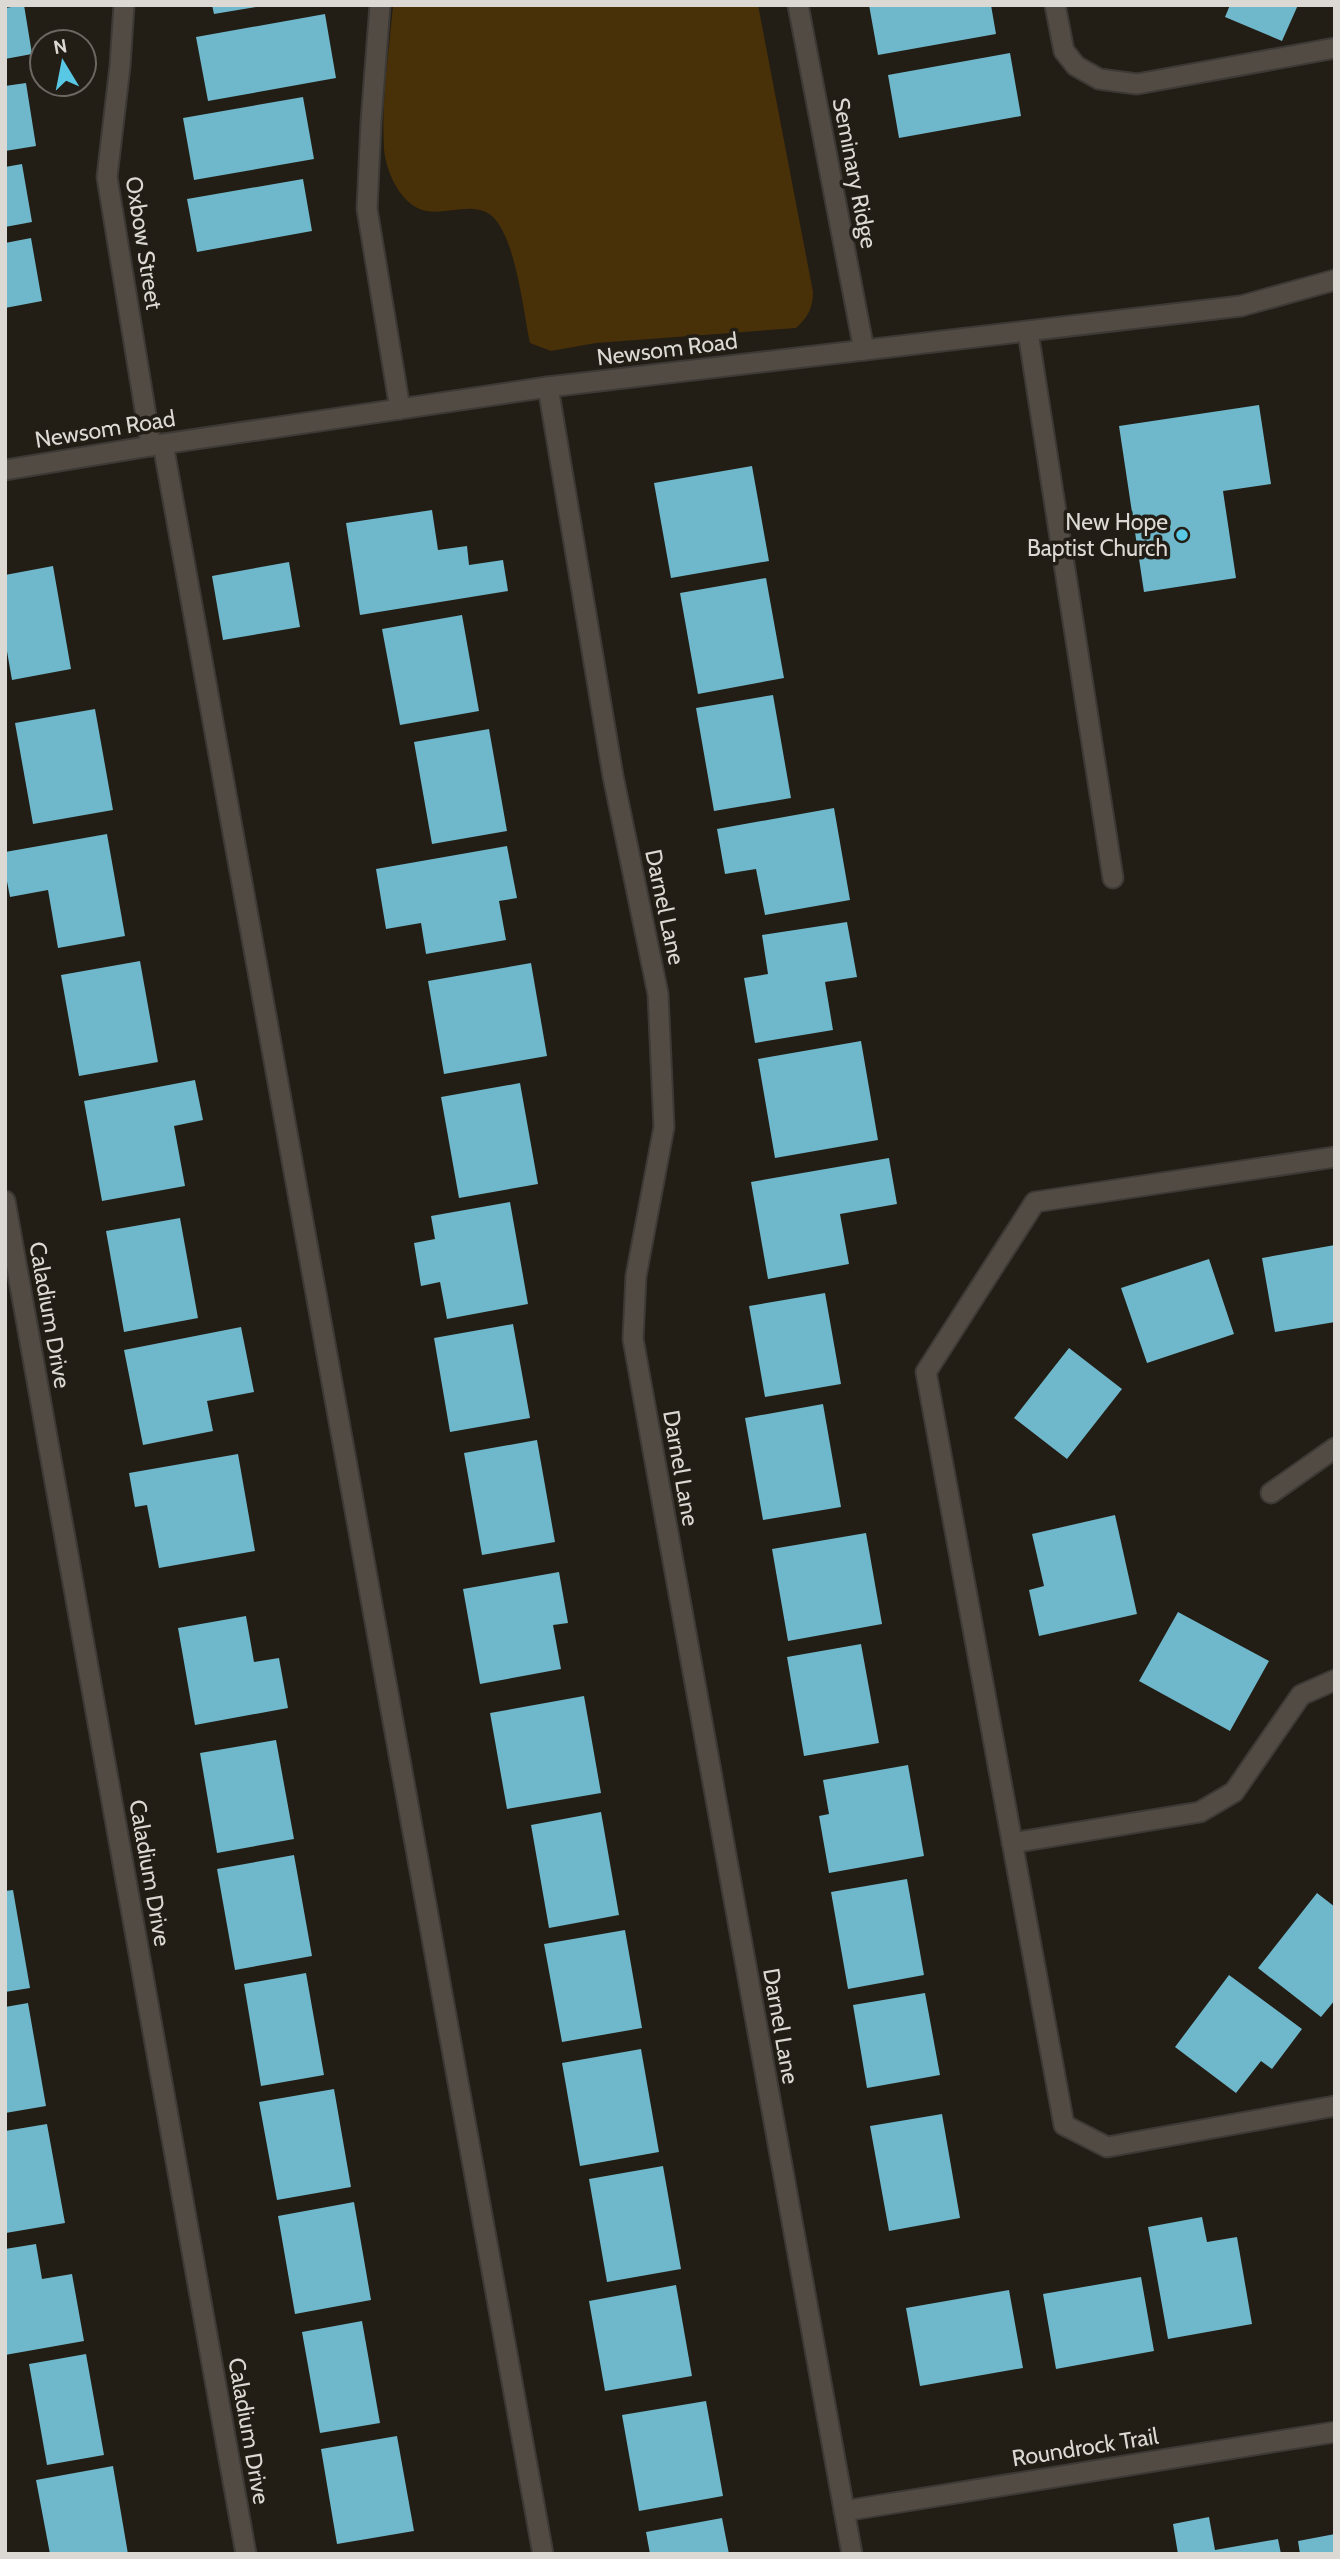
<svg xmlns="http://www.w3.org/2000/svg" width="1340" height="2559" font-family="Cabin,sans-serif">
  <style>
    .green { fill: #483008 }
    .building { fill: #6fb7ca }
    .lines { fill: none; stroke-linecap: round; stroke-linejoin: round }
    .service-casing { stroke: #3d3935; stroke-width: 23 }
    .minor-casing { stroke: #3d3935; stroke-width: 23 }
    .tertiary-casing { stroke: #3d3935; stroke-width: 23 }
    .service { stroke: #514b43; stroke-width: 19 }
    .minor { stroke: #514b43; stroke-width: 19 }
    .tertiary { stroke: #514b43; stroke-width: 19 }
    .poi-dot { fill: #58c8e4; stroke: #221d15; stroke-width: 2.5 }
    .labels { text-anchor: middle; stroke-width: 7; stroke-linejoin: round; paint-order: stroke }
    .street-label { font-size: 23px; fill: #dcd9d4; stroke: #221d15 }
    .poi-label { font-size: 23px; fill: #dcd9d4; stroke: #221d15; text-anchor: end }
  </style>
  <rect width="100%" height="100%" fill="#221d15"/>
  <path class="green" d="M393,5H758L813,292C813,308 808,317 796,328L596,343L551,351L530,343C523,310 516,240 493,217C475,200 448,215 426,211C401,206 386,172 384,149C381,101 389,52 393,5Z"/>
  <path class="building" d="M24,5L32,54L5,59V8Z
    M212,5H256V7L214,14Z
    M869,5H991L996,34L878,55Z
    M1230,5H1298L1282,41L1225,17Z
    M325,14L336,78L208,101L196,37Z
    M1010,53L1021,116L899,138L888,75Z
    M26,83L36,146L5,151V86Z
    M303,97L314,159L194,180L183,118Z
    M22,164L32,222L5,227V167Z
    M303,179L312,231L197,252L187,199Z
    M31,238L42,301L5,308V243Z
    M1259,405L1271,484L1223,491L1236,578L1144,592L1119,426Z
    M752,466L769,561L671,578L654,483Z
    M432,510L438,550L467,546L469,565L503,560L508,591L360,615L346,523Z
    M289,562L300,627L223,640L212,576Z
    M53,566L71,669L12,680L5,640V575Z
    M766,578L784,678L698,694L680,593Z
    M462,615L479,711L400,725L382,629Z
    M773,695L791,798L714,811L696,708Z
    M95,709L113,810L33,824L15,723Z
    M489,729L507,831L432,844L414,742Z
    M834,808L850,900L765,915L756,869L725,874L717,829Z
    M107,834L125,936L58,948L48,890L10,897L5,871V852Z
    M507,846L517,898L499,901L506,940L426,954L421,923L386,929L376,869Z
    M847,922L857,977L825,982L833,1030L755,1043L744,978L768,974L762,935Z
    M140,961L158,1062L79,1076L61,975Z
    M531,963L547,1056L444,1074L428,981Z
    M861,1041L878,1140L775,1158L758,1059Z
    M195,1080L203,1120L174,1126L185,1186L102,1201L84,1101Z
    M520,1083L538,1184L459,1198L441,1097Z
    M889,1158L897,1204L840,1214L849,1264L768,1279L751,1182Z
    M510,1202L528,1304L447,1319L440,1282L421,1286L414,1243L435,1239L431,1216Z
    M180,1218L198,1318L124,1332L106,1231Z
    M1335,1245V1322L1275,1332L1262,1258Z
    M1209,1259L1234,1334L1147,1363L1121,1288Z
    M825,1293L841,1384L765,1397L749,1306Z
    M513,1324L530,1418L450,1432L434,1338Z
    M241,1327L254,1392L207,1401L213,1431L143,1445L124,1350Z
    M1069,1348L1122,1389L1067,1459L1014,1418Z
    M823,1404L841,1507L763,1520L745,1418Z
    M537,1440L555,1542L482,1555L464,1453Z
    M238,1454L255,1551L159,1568L147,1505L135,1507L129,1473Z
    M1115,1515L1137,1614L1039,1636L1029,1590L1044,1586L1032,1534Z
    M866,1533L882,1624L788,1641L772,1549Z
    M559,1572L568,1623L553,1625L561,1669L480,1684L463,1589Z
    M1178,1612L1269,1661L1230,1731L1139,1681Z
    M246,1616L254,1662L279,1658L288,1708L195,1725L178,1628Z
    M861,1644L879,1743L804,1756L787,1657Z
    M584,1696L601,1793L507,1809L490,1713Z
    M276,1740L294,1839L217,1853L200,1753Z
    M908,1765L924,1856L829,1873L819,1816L829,1814L823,1780Z
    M601,1812L619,1915L549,1928L531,1825Z
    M294,1855L312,1956L235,1970L217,1869Z
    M907,1879L924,1975L848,1989L831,1892Z
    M13,1890L30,1988L5,1992V1891Z
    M1317,1893L1335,1907V2000L1321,2017L1258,1968Z
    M625,1930L642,2028L562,2042L544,1944Z
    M306,1973L324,2075L261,2086L244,1984Z
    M1229,1975L1302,2029L1272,2069L1261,2061L1236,2093L1175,2047Z
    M925,1993L940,2075L867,2088L853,2005Z
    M28,2003L46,2106L5,2113V2007Z
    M641,2049L659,2152L580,2166L562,2063Z
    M334,2089L351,2187L277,2200L259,2102Z
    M942,2114L960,2218L889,2231L870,2126Z
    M47,2124L65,2223L6,2233L5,2131Z
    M663,2166L681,2269L607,2282L589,2179Z
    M354,2202L371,2300L295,2314L278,2216Z
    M1202,2217L1207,2242L1237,2237L1252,2324L1168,2339L1148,2227Z
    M36,2244L42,2279L72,2274L84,2341L5,2355V2249Z
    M1141,2277L1154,2351L1056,2369L1043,2294Z
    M676,2285L692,2376L605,2391L589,2301Z
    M1009,2290L1023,2368L920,2386L906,2308Z
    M362,2321L380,2423L320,2433L302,2332Z
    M86,2354L104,2455L47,2465L29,2364Z
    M706,2401L723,2496L639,2511L622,2415Z
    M397,2436L414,2531L337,2544L321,2449Z
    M113,2466L128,2554H50L36,2480Z
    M1209,2517L1215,2550L1278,2539L1281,2554H1178L1173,2524Z
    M722,2518L729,2554H650L646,2532Z
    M1335,2534V2554H1300L1298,2541Z"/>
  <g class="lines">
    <g class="service-casing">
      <path id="service" d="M380,5L371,122L367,209L400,409
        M1055,5L1064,51L1076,66L1099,79L1137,84L1335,48
        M1028,332L1113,878
        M163,444L543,2554
        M1335,1157L1035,1202L926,1372L1064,2125L1107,2147L1335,2106
        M1012,1843L1200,1812L1234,1792L1301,1695L1335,1680"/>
    </g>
    <g class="minor-casing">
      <path id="minor" d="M124,5L120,66L107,177L151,446
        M798,5L864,350
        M548,387L613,776L658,994L664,1127L636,1276L633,1339L852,2554
        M5,1201L246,2554
        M1271,1493L1335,1448
        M844,2511L1335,2432"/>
    </g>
    <g class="tertiary-casing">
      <path id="tertiary" d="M5,470L163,444L548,387L1241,306L1335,280"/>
    </g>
    <use href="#service" class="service"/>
    <use href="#minor" class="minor"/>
    <use href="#tertiary" class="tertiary"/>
  </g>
  <circle class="poi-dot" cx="1182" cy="535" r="7"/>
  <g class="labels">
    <g class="street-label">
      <text transform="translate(855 173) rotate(79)" y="8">Seminary Ridge</text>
      <text transform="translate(144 243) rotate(81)" y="8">Oxbow Street</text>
      <text transform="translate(667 349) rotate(-7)" y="8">Newsom Road</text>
      <text transform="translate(105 429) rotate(-9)" y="8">Newsom Road</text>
      <text transform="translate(665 907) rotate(78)" y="8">Darnel Lane</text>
      <text transform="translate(50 1315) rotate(80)" y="8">Caladium Drive</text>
      <text transform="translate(681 1468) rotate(80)" y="8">Darnel Lane</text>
      <text transform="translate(150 1873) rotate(80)" y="8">Caladium Drive</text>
      <text transform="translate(781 2026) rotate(80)" y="8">Darnel Lane</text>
      <text transform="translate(249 2431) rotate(80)" y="8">Caladium Drive</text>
      <text transform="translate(1085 2447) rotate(-9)" y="8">Roundrock Trail</text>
    </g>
    <g class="poi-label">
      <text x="1168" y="530">New Hope<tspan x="1168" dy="26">Baptist Church</tspan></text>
    </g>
  </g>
  <rect width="1340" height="2559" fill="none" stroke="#dcd9d4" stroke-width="14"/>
  <g transform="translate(63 63) rotate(350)"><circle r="33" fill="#221d15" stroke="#6c6861" stroke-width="2"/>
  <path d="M0-5L12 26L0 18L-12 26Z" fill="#58c8e4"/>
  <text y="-10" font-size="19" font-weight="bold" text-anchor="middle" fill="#dcd9d4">N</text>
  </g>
</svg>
